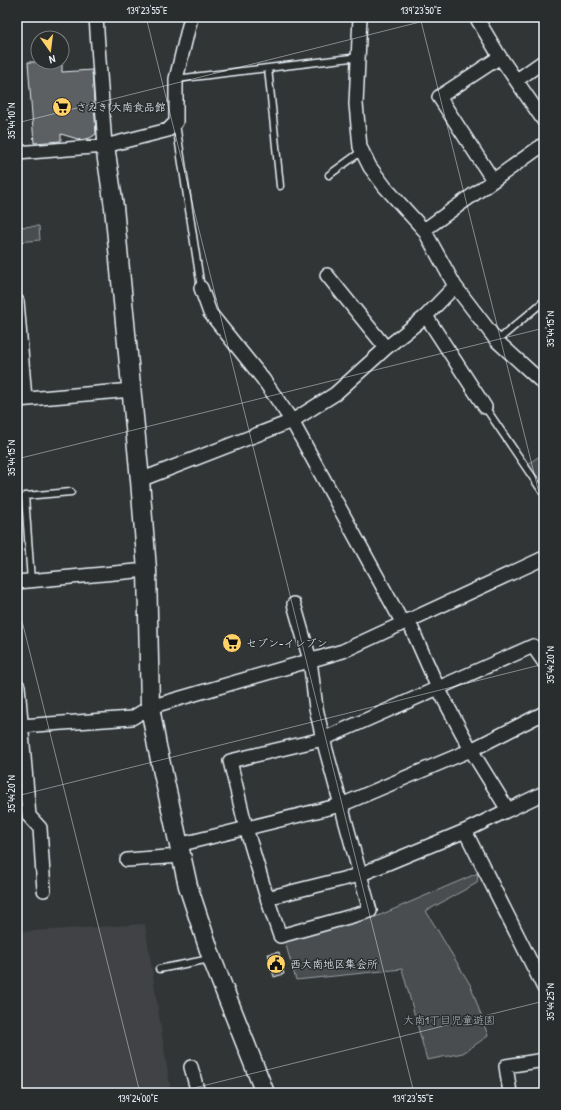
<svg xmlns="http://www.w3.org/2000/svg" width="561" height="1110" font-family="'Patrick Hand','Klee One',sans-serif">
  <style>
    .built { fill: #3f4244 }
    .green { fill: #494d4f; stroke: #989fa4 }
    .building { fill: #5c6063; stroke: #e8f1f8 }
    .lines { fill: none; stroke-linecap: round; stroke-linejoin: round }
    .lane-casing { stroke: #e8f1f8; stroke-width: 9 }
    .street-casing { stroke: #e8f1f8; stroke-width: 16 }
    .secondary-casing { stroke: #e8f1f8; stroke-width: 21 }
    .lane { stroke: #2a2d2e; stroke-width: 6 }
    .street { stroke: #2a2d2e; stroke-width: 13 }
    .secondary { stroke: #2a2d2e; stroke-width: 18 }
    .ticks { fill: none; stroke: #e8f1f8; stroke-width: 1; stroke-opacity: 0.45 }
    .labels { text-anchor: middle; stroke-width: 3; stroke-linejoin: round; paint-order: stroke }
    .poi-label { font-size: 11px; fill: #e8f1f8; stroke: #2a2d2e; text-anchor: start }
    .park-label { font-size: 11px; fill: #b0b8bd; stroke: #2a2d2e }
    .neatline { fill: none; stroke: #e8f1f8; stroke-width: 1.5 }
    .ticks-label { font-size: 10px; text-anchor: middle; fill: #e8f1f8 }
  </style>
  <rect width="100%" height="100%" fill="#323536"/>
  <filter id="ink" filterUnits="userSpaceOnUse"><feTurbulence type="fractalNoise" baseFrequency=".025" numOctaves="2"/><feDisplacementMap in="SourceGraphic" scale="8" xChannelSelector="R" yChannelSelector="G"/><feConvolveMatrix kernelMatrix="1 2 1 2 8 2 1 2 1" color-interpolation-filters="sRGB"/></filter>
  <g filter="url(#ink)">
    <path class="built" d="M145,924L171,1093H17V932Z"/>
    <path class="green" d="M39,226L40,240L17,242V227Z
      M544,453V487L528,464Z
      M478,873L477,883L426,911L471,986L488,1036L463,1053L427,1060L402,969L296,980L285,942L378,916Z"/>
    <path class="building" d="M28,62H62V72L92,70L96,134L90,138L81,140L61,134V141L34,143Z
      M279,952L284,974L274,977L268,954Z"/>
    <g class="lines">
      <g class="lane-casing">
        <path id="lane" d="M268,68L280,186
          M176,79L359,57
          M176,124L201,288
          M329,175L362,151
          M497,341L544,301
          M485,407L544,494
          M31,581L25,496L71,492
          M159,969L210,959"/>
      </g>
      <g class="street-casing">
        <path id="street" d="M96,17L105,146
          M360,17L356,104L360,147L370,167L385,187L424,230L455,286L497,341L544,384
          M476,17L500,57L544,121
          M517,80L544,61
          M17,153L105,146L168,130L176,122V79L191,17
          M493,180L439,97L500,57
          M424,230L544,144
          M327,275L386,348
          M201,288L210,313L263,379L292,421L402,622
          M17,301L25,399
          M426,316L485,407
          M17,400L132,390
          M140,480L292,421L335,394L386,348L426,316L455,286
          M17,582L147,570
          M408,620L438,688L471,750L508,810L465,831L359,875L267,898L246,828L230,761L323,739L533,646L544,662
          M18,686L29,816L40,828L44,890
          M21,726L132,718L150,707L343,651L544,558
          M508,810L544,793
          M465,831L544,988
          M178,845L341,805L471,750L544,713
          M127,860L180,856
          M267,898L280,936L370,911L323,739L316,708L310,660L294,604
          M191,1067L198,1093
          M510,1093L506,1066L544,1060"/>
      </g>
      <g class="secondary-casing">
        <path id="secondary" d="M105,146L114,207L140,480L147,570L150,707L157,746L188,886L212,959L265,1093"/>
      </g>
      <use href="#lane" class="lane"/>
      <use href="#street" class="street"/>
      <use href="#secondary" class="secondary"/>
    </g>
  </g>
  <path class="ticks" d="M146,17L414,1093M420,17L544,513M17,123L440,17M17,459L544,328M17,601L140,1093M17,796L544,664M174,1093L544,1001"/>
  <defs>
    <g id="supermarket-disc" transform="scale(1)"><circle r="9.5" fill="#ffd166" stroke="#2a2d2e"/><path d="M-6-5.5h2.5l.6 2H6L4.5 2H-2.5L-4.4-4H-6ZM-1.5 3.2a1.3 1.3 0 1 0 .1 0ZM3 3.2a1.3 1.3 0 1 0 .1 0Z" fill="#111"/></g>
    <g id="civic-disc" transform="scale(1)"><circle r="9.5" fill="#ffd166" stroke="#2a2d2e"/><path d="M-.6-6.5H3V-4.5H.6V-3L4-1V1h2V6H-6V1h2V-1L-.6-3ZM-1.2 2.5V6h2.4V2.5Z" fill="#111"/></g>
  </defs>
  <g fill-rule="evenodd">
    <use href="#supermarket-disc" x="62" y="107"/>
    <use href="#supermarket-disc" x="232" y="643"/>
    <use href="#civic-disc" x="276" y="964"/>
  </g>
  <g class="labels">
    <g class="poi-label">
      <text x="76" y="111">さえき 大南食品館</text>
      <text x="246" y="647">セブン-イレブン</text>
      <text x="290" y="968">西大南地区集会所</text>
    </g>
    <g class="park-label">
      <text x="449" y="1024">大南1丁目児童遊園</text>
    </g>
  </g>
  <rect width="561" height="1110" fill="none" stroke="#2a2d2e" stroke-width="44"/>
  <g transform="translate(50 50) rotate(166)"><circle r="19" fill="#2a2d2e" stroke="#767b7f"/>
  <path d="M0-3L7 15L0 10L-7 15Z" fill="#ffd166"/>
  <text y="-6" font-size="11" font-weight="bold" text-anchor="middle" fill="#e8f1f8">N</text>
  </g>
  <rect x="22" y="22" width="517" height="1066" class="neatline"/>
  <g class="ticks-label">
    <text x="147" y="14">139°23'55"E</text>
    <text x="421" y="14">139°23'50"E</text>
    <text transform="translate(11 121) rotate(-90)" y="4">35°44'10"N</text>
    <text transform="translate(550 329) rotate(-90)" y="4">35°44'15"N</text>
    <text transform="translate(11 458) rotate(-90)" y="4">35°44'15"N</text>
    <text transform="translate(550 665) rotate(-90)" y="4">35°44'20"N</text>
    <text transform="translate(11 794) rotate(-90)" y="4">35°44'20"N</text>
    <text transform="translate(550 1002) rotate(-90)" y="4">35°44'25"N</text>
    <text x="138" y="1102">139°24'00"E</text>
    <text x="413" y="1102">139°23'55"E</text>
  </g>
</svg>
